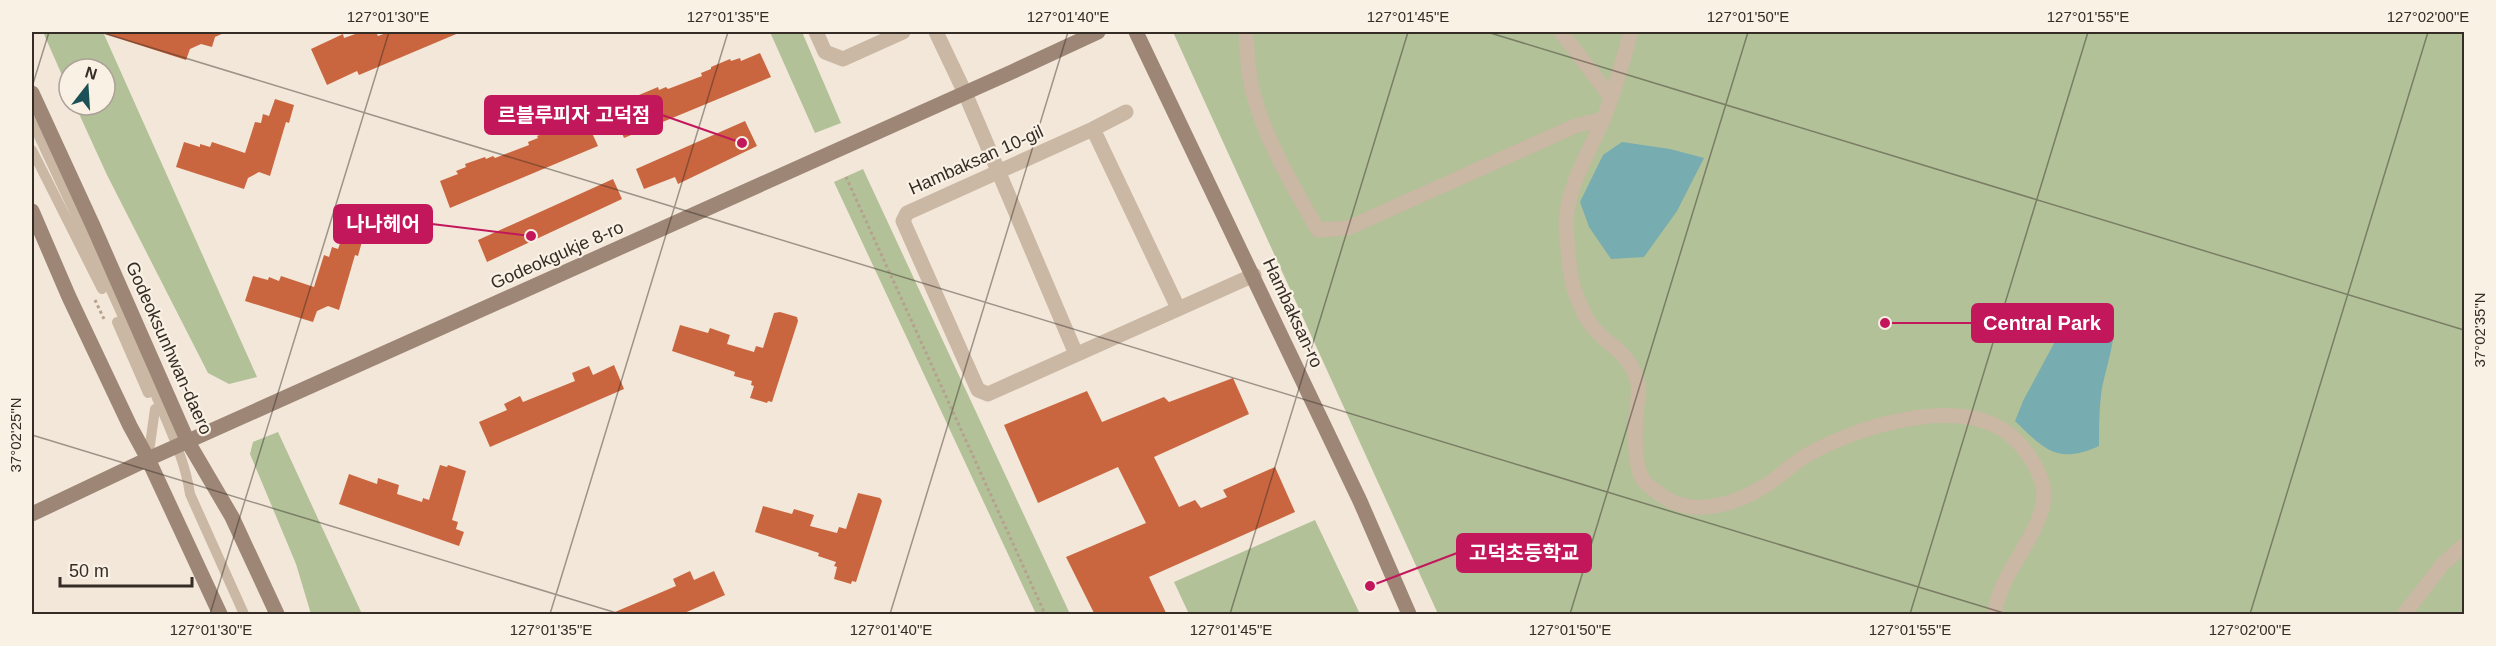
<svg xmlns="http://www.w3.org/2000/svg" width="2496" height="646" font-family="Helvetica,'Noto Sans KR',sans-serif">
  <style>
    .green { fill: #b2c198 }
    .water { fill: #77acb0 }
    .building { fill: #ca663f }
    .lines { fill: none; stroke-linecap: round; stroke-linejoin: round }
    .path { stroke: #b6a18f; stroke-width: 3; stroke-dasharray: 3 3; stroke-linecap: butt }
    .lane { stroke: #cab7a4; stroke-width: 10 }
    .street { stroke: #cab7a4; stroke-width: 15 }
    .secondary { stroke: #9e8676; stroke-width: 15 }
    .ticks { fill: none; stroke: #362c26; stroke-width: 1.5; stroke-opacity: 0.45 }
    .labels { text-anchor: middle; stroke-width: 4.5; stroke-linejoin: round; paint-order: stroke }
    .street-label { font-size: 18px; fill: #362c26; stroke: #faf1e5 }
    .leader { fill: none; stroke: #c2185b; stroke-width: 2 }
    .callout-dot { fill: #c2185b; stroke: #faf1e5; stroke-width: 2 }
    .callout { fill: #c2185b; stroke: #c2185b; stroke-width: 2 }
    .callout-label { font-size: 20px; text-anchor: middle; font-weight: bold; fill: #fff }
    .neatline { fill: none; stroke: #362c26; stroke-width: 2 }
    .ticks-label { font-size: 15px; text-anchor: middle; fill: #362c26 }
  </style>
  <rect width="100%" height="100%" fill="#f2e7d9"/>
  <path class="green" d="M43,32H103L257,377L229,384L208,373L107,175L75,105H105V69H69V91Z
    M770,32H802L841,123L815,133Z
    M1173,32H2464V614H1438Z
    M863,169L1070,614H1036L834,182Z
    M278,432L362,614H311L296,564L250,454L253,442Z
    M1315,520L1360,614H1189L1174,582Z"/>
  <path class="water" d="M1622,142L1670,149L1704,158L1677,211L1644,257L1611,259L1589,227L1580,202L1603,155Z
    M2087,304H2101L2111,308C2121,331 2104,370 2101,395C2099,412 2099,429 2099,446C2057,465 2044,449 2015,421L2023,401L2072,310Z"/>
  <path class="building" d="M106,32H226L215,37L212,47L201,44L190,49L186,60L105,34Z
    M361,32H376L378,36L389,32H461L359,75L357,71L327,85L311,49L343,34L344,38Z
    M760,53L771,77L624,138L613,112L631,105L630,101L639,98V95L658,87L659,90L666,87L668,89L702,76L701,73L711,69V67L730,59L731,61L740,58L741,61Z
    M275,99L294,105L289,123L286,122L270,176L259,172L248,178L244,189L176,167L184,142L200,147V144L210,147L212,142L245,153L255,122L261,123L263,114L269,116Z
    M745,121L757,146L678,184L675,177L644,189L636,169Z
    M587,122L598,146L450,208L440,181L458,174L456,171L466,167L465,164L485,157L486,159L493,156L495,158L529,145L528,142L538,138L537,136L557,128L558,130L566,127L567,130Z
    M613,179L622,199L487,262L478,240Z
    M344,232L363,238L358,256L355,255L339,310L328,306L317,311L313,322L245,301L253,276L268,280L269,277L279,281L281,276L314,287L324,255L329,257L332,247L338,249Z
    M780,312L797,317L798,321L772,402L768,401L767,403L750,398L754,386L751,385L752,381L734,376L735,372L672,351L680,325L708,333L710,328L730,335L727,344L754,352L756,346L763,348L774,313Z
    M614,365L624,389L490,447L479,422L507,410L504,404L520,396L523,402L575,381L572,373L589,366L593,375Z
    M1233,378L1249,414L1154,457L1179,507L1195,500L1201,508L1227,497L1223,490L1275,467L1295,512L1149,577L1167,615H1095L1066,557L1146,523L1118,467L1038,503L1004,425L1087,391L1102,422L1164,397L1169,402Z
    M440,465L447,467L448,465L466,471L452,520L458,522L456,529L464,532L459,546L339,504L349,474L377,484L378,478L399,485L397,494L422,502L423,498L429,500Z
    M858,493L880,498L882,501L856,582L852,581L851,584L834,579L837,567L834,566L836,562L818,556L819,553L755,532L763,506L792,514L794,509L814,515L810,526L837,533L839,527L846,529Z
    M690,571L694,580L714,571L725,595L680,615H608L676,586L673,579Z"/>
  <g class="lines">
    <path class="path" d="M846,177L1045,614
      M95,300L104,319"/>
    <path class="lane" d="M32,121C73,211 118,299 154,391C168,425 185,459 190,494L244,614
      M32,150L102,289
      M117,322L148,393
      M148,459L155,409"/>
    <path class="street" d="M816,32L825,52L843,59L903,32
      M936,32L965,93L1076,354
      M1246,32C1247,52 1248,76 1254,96C1267,143 1294,188 1318,230L1348,228L1575,126L1603,119
      M1561,32L1611,97
      M1631,32C1623,59 1616,88 1605,115C1591,150 1568,183 1566,222C1566,231 1567,240 1568,249C1569,265 1571,283 1577,297C1580,305 1584,315 1589,322C1604,345 1626,347 1637,379C1640,389 1638,397 1637,406C1635,424 1633,467 1644,481C1647,485 1653,489 1657,492C1688,518 1730,507 1763,487C1779,478 1791,464 1807,455C1858,426 1958,395 2009,434C2025,447 2043,472 2044,494C2044,533 1998,573 1995,614
      M1093,129L1126,112
      M1178,308L1093,129L907,213L903,221L978,390L988,394L1254,275
      M2404,614L2443,564L2464,545"/>
    <path class="secondary" d="M1136,32L1360,501L1409,614
      M32,93L94,228L188,442L232,517L277,614
      M32,211L69,297L130,426L148,459L220,614
      M32,514L148,459L1014,71L1098,32"/>
  </g>
  <path class="ticks" d="M100,32L2007,614M1487,32L2464,330M32,87L49,32M32,435L620,614M210,614L389,32M550,614L728,32M890,614L1068,32M1230,614L1408,32M1570,614L1748,32M1910,614L2088,32M2250,614L2428,32"/>
  <g class="labels">
    <g class="street-label">
      <text transform="translate(976 160) rotate(-24)" y="6">Hambaksan 10-gil</text>
      <text transform="translate(557 255) rotate(-24)" y="6">Godeokgukje 8-ro</text>
      <text transform="translate(1293 313) rotate(65)" y="6">Hambaksan-ro</text>
      <text transform="translate(169 348) rotate(66)" y="6">Godeoksunhwan-daero</text>
    </g>
  </g>
  <path class="leader" d="M742 143L662 115M531 236L432 224M1885 323L1972 323M1370 586L1457 553"/>
  <g class="callout-dot">
    <circle cx="742" cy="143" r="6"/>
    <circle cx="531" cy="236" r="6"/>
    <circle cx="1885" cy="323" r="6"/>
    <circle cx="1370" cy="586" r="6"/>
  </g>
  <g class="callout">
    <rect x="485" y="96" width="177" height="38" rx="6"/>
    <rect x="334" y="205" width="98" height="38" rx="6"/>
    <rect x="1972" y="304" width="141" height="38" rx="6"/>
    <rect x="1457" y="534" width="134" height="38" rx="6"/>
  </g>
  <g class="callout-label">
    <text x="574" y="122">르블루피자 고덕점</text>
    <text x="383" y="231">나나헤어</text>
    <text x="2042" y="330">Central Park</text>
    <text x="1524" y="560">고덕초등학교</text>
  </g>
  <rect width="2496" height="646" fill="none" stroke="#faf1e5" stroke-width="66"/>
  <g transform="translate(87 87) rotate(17)"><circle r="28" fill="#faf1e5" stroke="#aca299" stroke-width="1.5"/>
  <path d="M0-4.5L10 22L0 15L-10 22Z" fill="#1b5258"/>
  <text y="-9" font-size="16" font-weight="bold" text-anchor="middle" fill="#362c26">N</text>
  </g>
  <path d="M60 577v9h132v-9" fill="none" stroke="#362c26" stroke-width="3"/>
  <text x="69" y="577" font-size="18" fill="#362c26" stroke="#faf1e5" stroke-width="4.5" paint-order="stroke">50 m</text>
  <rect x="33" y="33" width="2430" height="580" class="neatline"/>
  <g class="ticks-label">
    <text x="388" y="22">127°01'30"E</text>
    <text x="728" y="22">127°01'35"E</text>
    <text x="1068" y="22">127°01'40"E</text>
    <text x="1408" y="22">127°01'45"E</text>
    <text x="1748" y="22">127°01'50"E</text>
    <text x="2088" y="22">127°01'55"E</text>
    <text x="2428" y="22">127°02'00"E</text>
    <text transform="translate(2480 330) rotate(-90)" y="5">37°02'35"N</text>
    <text transform="translate(16 435) rotate(-90)" y="5">37°02'25"N</text>
    <text x="211" y="635">127°01'30"E</text>
    <text x="551" y="635">127°01'35"E</text>
    <text x="891" y="635">127°01'40"E</text>
    <text x="1231" y="635">127°01'45"E</text>
    <text x="1570" y="635">127°01'50"E</text>
    <text x="1910" y="635">127°01'55"E</text>
    <text x="2250" y="635">127°02'00"E</text>
  </g>
</svg>
